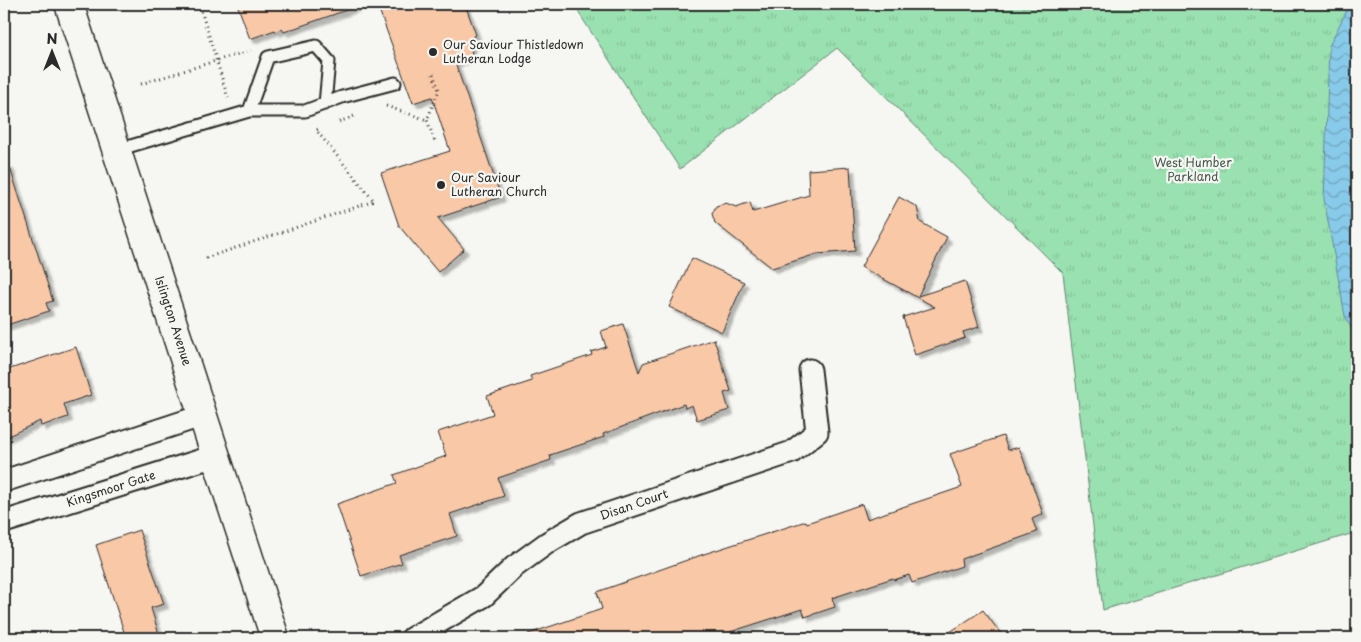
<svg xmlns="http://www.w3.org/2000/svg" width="1361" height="642" font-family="'Playpen Sans',sans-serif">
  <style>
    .grass { fill: url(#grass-tufts); stroke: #62866e }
    .water { fill: url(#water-waves); stroke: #638a9d }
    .building { fill: #f8c8a7; stroke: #2b2b2b; filter: url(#shadow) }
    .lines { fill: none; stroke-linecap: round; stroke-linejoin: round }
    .lane-casing { stroke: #2b2b2b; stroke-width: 15 }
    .street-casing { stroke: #2b2b2b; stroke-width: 25 }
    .secondary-casing { stroke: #2b2b2b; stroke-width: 31 }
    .path { stroke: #2b2b2b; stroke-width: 3; stroke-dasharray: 1 4; stroke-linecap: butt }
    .lane { stroke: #f6f6f2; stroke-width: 11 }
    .street { stroke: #f6f6f2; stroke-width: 21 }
    .secondary { stroke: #f6f6f2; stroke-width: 28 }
    .poi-dot { fill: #2b2b2b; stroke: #f6f6f2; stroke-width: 2 }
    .labels { text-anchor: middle; stroke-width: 4.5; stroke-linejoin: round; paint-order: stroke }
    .poi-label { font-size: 12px; fill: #2b2b2b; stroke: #f6f6f2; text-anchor: start }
    .park-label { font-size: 12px; fill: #46584c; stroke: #f6f6f2 }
    .street-label { font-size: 12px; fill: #2b2b2b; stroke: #f6f6f2 }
  </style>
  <defs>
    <pattern id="grass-tufts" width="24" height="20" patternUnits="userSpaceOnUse" patternTransform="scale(1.25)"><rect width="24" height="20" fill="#99e1b0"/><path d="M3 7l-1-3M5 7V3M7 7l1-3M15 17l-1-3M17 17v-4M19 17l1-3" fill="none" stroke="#84c198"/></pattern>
    <pattern id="water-waves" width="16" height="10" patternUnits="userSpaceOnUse" patternTransform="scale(1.25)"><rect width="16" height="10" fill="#88cae9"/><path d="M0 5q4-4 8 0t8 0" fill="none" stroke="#6fa4bd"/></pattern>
    <filter id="shadow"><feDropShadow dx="4.5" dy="4.5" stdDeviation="1" flood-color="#0004"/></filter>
  </defs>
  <rect width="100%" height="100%" fill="#f6f6f2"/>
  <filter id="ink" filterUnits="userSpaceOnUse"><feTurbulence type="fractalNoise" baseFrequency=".02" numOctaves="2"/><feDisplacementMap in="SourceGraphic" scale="10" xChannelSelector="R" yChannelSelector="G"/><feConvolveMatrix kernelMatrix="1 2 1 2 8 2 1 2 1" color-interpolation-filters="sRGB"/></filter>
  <g filter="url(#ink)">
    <path class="grass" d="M573,4H1357V532L1103,610L1063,273L837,48L680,169Z"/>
    <path class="water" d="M1350,4H1357V339L1345,316L1324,199L1329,46Z"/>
    <path class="building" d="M237,4H354L355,7L284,32L282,29L276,32L275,30L250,39Z
      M377,4H465L476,35L473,36L475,45L470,46L473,57L455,62L501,197L438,218L464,249L438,272L399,226L381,173L450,151L432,97L413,103Z
      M4,165H9L53,301L46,303L49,311L4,326Z
      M850,167L855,251L817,254L772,268L715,223L712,214L716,206L726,203L736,207L750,202L753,212L809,195L808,170Z
      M899,197L917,207L920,222L947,237L918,296L965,281L979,327L963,332L965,338L915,355L903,317L935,307L861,267Z
      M692,258L744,282L722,332L669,307Z
      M623,324L639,372L643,363L714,339L731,391L724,393L729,410L697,420L692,405L685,408L684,404L603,434L604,437L550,455L551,460L498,478L504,496L450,514L457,536L399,555L402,563L361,576L337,504L397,483L394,475L446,456L438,432L493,414L487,396L532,381L530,376L592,355L591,352L606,347L601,331Z
      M76,347L91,395L64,404L68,417L41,426L40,421L4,438V371Z
      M1003,436L1008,450L1019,447L1043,514L1032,519L1037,532L961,559L962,566L912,583L909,575L894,580L893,578L832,598L835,607L805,617L802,609L711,638H529L528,634L602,609L597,592L704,554L806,521L807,523L862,504L867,519L962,487L950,454Z
      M139,530L164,604L151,608L160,638H126L96,545Z
      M983,610L1004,638H941Z"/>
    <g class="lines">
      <g class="lane-casing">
        <path id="lane" d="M249,111L268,57L316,46L329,61L325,104
          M117,150L249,111H305L342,97L395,83"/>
      </g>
      <g class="street-casing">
        <path id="street" d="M4,481L204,415
          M4,522L218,455
          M412,638L484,596L514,567L547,543L581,523L792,452L817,432L810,370"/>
      </g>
      <g class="secondary-casing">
        <path id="secondary" d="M69,4L275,638"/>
      </g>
      <path class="path" d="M210,4L200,7L228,98
        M433,74L439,90L427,120L436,144
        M141,84L251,50
        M386,106L427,120
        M339,122L354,116
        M206,258L374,201L316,130L319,129"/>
      <use href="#lane" class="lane"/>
      <use href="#street" class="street"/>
      <use href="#secondary" class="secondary"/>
    </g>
  </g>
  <g class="poi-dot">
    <circle cx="433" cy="52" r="5"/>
    <circle cx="441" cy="185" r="5"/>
  </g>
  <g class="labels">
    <g class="poi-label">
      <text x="443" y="49">Our Saviour Thistledown<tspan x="443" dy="14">Lutheran Lodge</tspan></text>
      <text x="451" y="182">Our Saviour<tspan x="451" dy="14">Lutheran Church</tspan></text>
    </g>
    <g class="park-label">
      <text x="1193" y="167">West Humber<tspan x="1193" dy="14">Parkland</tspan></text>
    </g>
    <g class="street-label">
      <text transform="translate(173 321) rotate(72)" y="4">Islington Avenue</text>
      <text transform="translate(111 489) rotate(-18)" y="4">Kingsmoor Gate</text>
      <text transform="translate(634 505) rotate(-19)" y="4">Disan Court</text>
    </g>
  </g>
  <rect width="1361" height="642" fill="none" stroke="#f6f6f2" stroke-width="20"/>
  <rect x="10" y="10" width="1341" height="622" fill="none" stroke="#2b2b2b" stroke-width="2" filter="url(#ink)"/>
  <g transform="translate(52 52)" stroke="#f6f6f2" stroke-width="4" paint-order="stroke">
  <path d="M0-4L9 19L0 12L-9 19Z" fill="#2b2b2b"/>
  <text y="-8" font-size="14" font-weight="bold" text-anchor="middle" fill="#2b2b2b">N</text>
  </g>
</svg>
